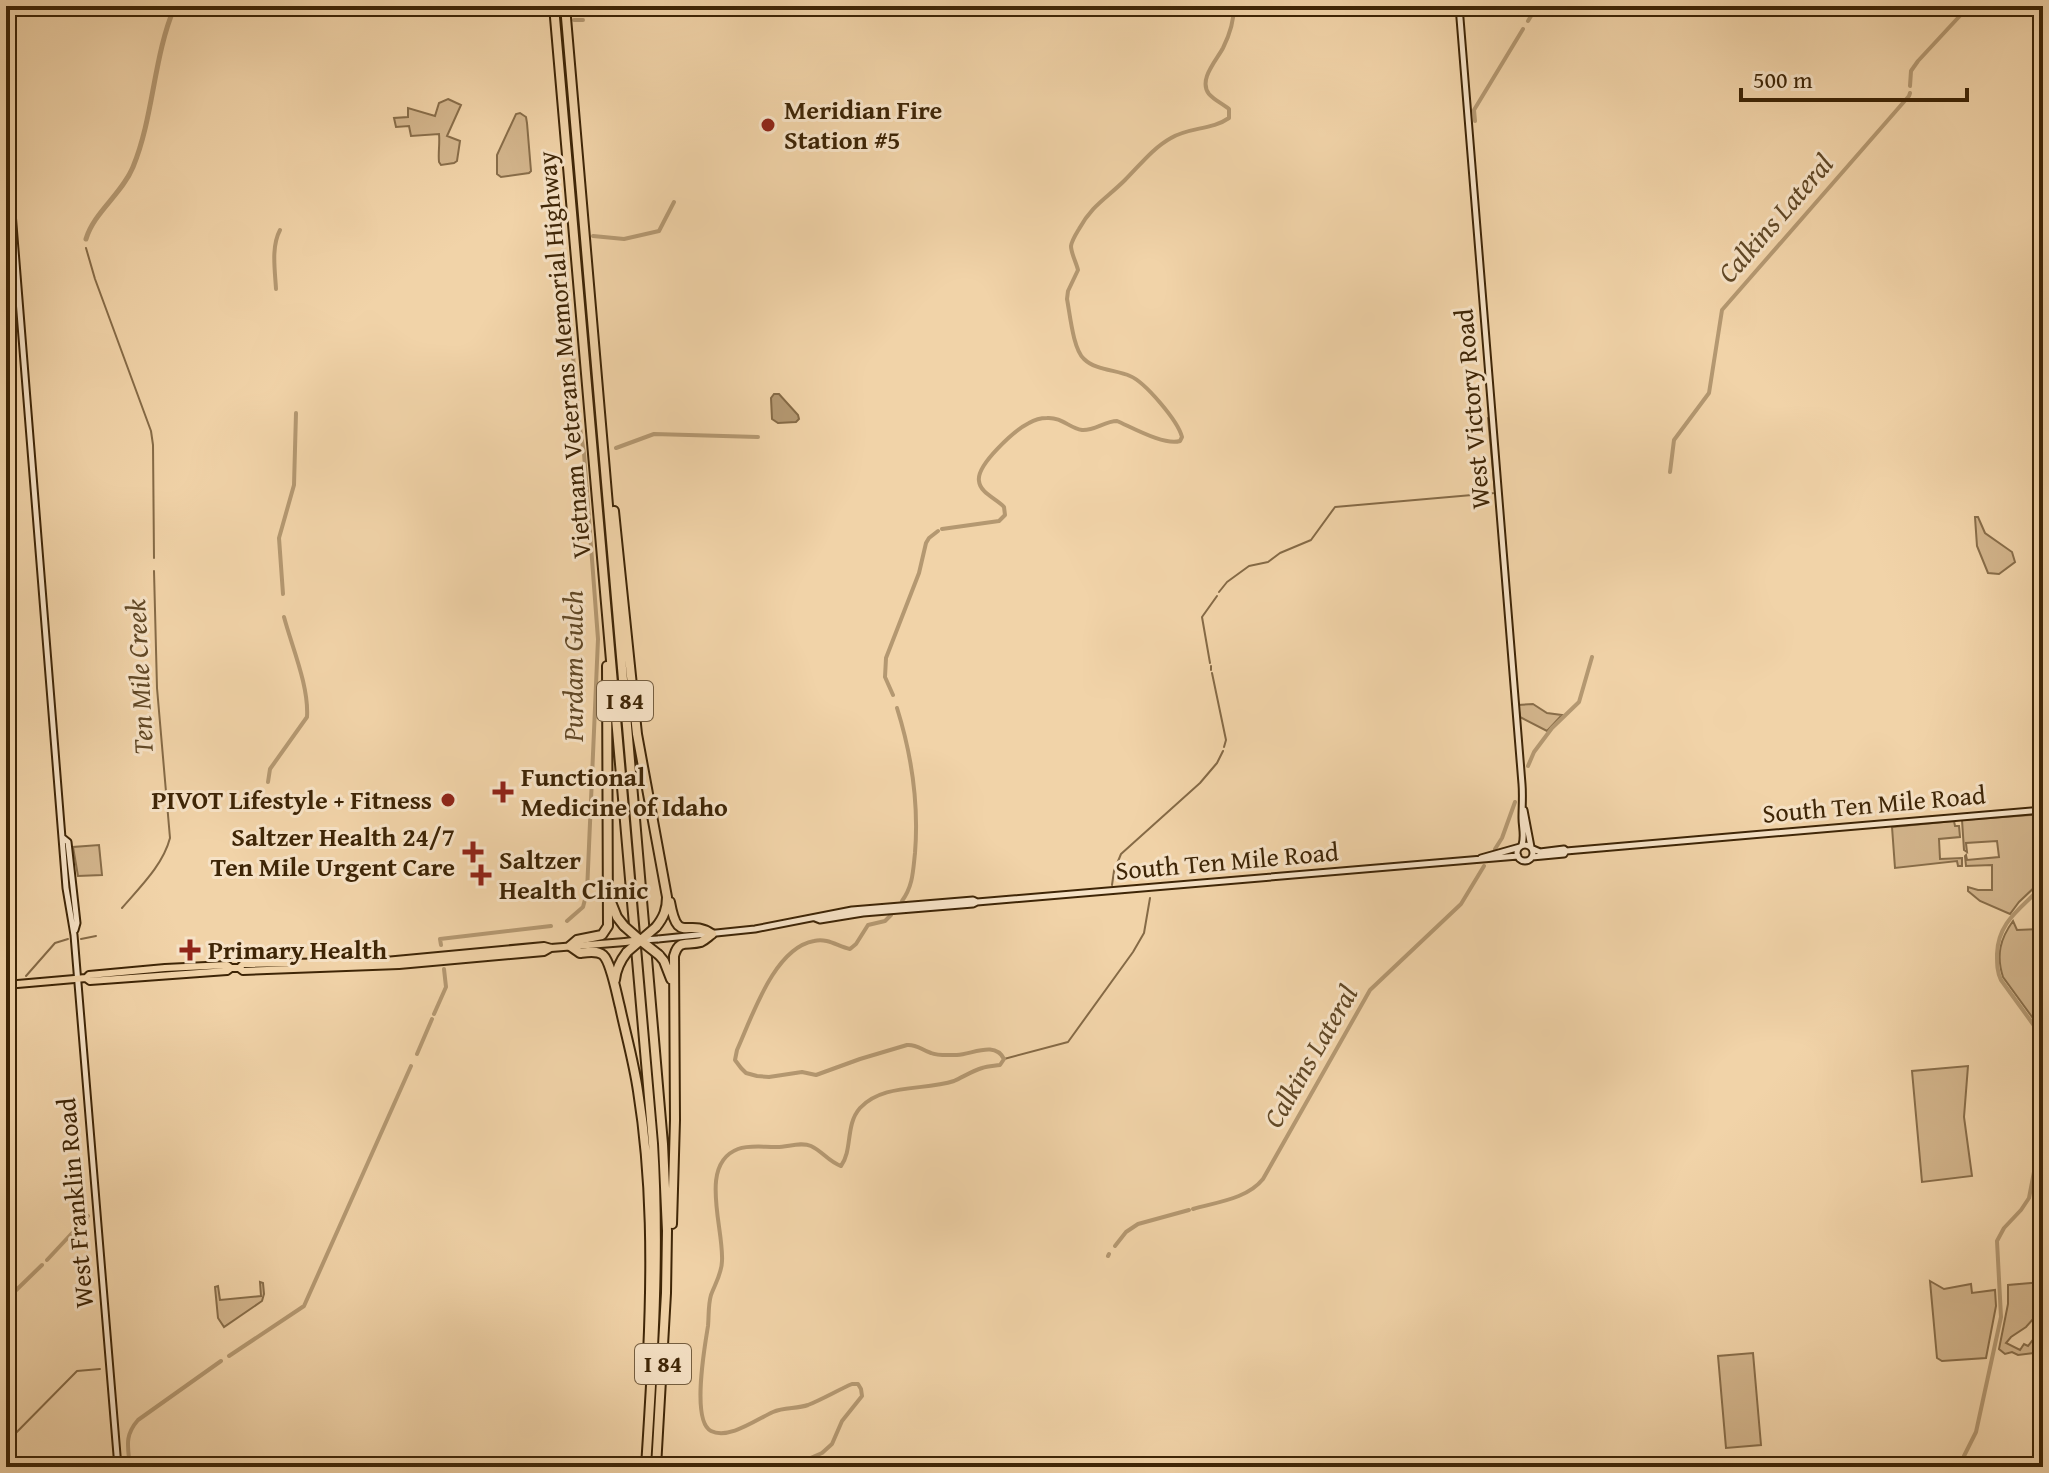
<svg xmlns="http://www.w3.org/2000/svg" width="2049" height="1473" font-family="'Gentium Book Plus',serif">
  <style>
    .green { fill: #d3b58c; stroke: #886d49; stroke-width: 2 }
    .water { fill: #b49871; stroke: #856a46; stroke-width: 2 }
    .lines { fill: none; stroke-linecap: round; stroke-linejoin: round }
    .stream { stroke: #856a46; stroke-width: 2 }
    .canal { stroke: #b49871; stroke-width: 4 }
    .river { stroke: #b49871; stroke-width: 5 }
    .secondary-casing { stroke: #3e2506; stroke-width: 9 }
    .primary-casing { stroke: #3e2506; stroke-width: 10 }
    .motorway-casing { stroke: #3e2506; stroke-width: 12 }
    .secondary { stroke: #f6e2c6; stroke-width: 5 }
    .primary { stroke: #f1d3a8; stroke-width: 6 }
    .motorway { stroke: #f1d3a8; stroke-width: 8 }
    .secondary-bridge-casing { stroke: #3e2506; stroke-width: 9; stroke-linecap: butt }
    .primary-bridge-casing { stroke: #3e2506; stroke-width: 10; stroke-linecap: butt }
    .motorway-bridge-casing { stroke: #3e2506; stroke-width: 12; stroke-linecap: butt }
    .secondary-bridge { stroke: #f6e2c6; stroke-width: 5 }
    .primary-bridge { stroke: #f1d3a8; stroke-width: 6 }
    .motorway-bridge { stroke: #f1d3a8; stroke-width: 8 }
    .poi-dot { fill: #8f2418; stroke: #f6e2c6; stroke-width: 3 }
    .labels { text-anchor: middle; stroke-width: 6; stroke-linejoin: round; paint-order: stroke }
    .shield { fill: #f6e2c6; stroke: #755e40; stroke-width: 2 }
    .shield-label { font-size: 24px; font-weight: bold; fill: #3e2506 }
    .poi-label { font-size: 26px; font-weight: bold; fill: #3e2506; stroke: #f6e2c6; text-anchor: start }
    .street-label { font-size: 26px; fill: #3e2506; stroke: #f6e2c6 }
    .water-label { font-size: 28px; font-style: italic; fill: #614826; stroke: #f6e2c6 }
  </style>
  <rect width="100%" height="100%" fill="#f1d3a8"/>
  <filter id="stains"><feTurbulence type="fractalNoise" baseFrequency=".0025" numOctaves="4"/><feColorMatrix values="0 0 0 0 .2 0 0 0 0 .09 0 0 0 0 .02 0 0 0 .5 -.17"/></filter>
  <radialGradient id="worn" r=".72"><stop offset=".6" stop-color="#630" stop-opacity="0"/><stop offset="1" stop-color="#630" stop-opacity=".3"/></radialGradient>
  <path class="green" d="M448,99L461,105L447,136L460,141L457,161L454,163L441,165L439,162C438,152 440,144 439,134L411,136L409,126L396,127L394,118L408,117V108L435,116L439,103Z
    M520,113L526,117L527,123L531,171L529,173L501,177L497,174V155L516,114Z
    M1975,517H1978L1985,533L2012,552L2015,562L1999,574L1988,573L1977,546Z
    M1533,704L1547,713L1562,715L1547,731L1520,717L1518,705Z
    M2043,814V833L2037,847L2039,883L2019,902L2010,914L1980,901L1968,891V887L1978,890H1992V865L1966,866L1965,856L1966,855L1967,860L1999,857L1997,841L1966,843L1967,852L1964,850L1962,820Z
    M1954,821L1955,826H1959L1960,837L1939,839L1940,859L1962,858V866H1958L1957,861L1895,868L1892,827Z
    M99,845L102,875L78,876L73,847Z
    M2013,921L2017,930L2043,929V1032L2003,977C1996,955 2000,939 2013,921Z
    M1968,1066L1964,1117L1972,1176L1922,1182L1912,1071Z
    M1930,1281L1944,1289L1971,1284L1972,1293L1995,1290L1996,1306L1986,1358L1942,1361L1937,1358Z
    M260,1282L263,1283L264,1294L262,1301L224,1327L218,1318L215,1287L218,1286L220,1300L261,1296Z
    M2043,1282V1289L2040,1290V1296H2043V1308L2026,1327L2011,1337L2006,1343L2020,1350L2024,1344L2028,1346L2035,1337L2043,1340V1352L2018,1355L2012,1352L2005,1354L1999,1349L2008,1304V1285Z
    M1753,1353L1761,1445L1726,1448L1718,1356Z"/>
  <path class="water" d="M774,394H779L798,415L799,419L796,422L778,423L772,419L771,398Z"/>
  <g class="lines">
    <path class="stream" d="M86,248L95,279L151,431L153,445L154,558
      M1219,592L1227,582L1249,566L1268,562L1280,553L1311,540L1335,507L1495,493L1488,418
      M1210,663L1202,617L1217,596
      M1211,666V670
      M1212,673L1226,740L1224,747
      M1112,885L1114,871L1121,854L1200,783L1217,763L1223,751
      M122,908C140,887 163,865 170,838L157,688L154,571
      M81,939L96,936
      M26,976L55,943L68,939
      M6,1001L13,991
      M1004,1059L1068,1042L1133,952L1144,933L1150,898
      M6,1443L77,1371L100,1369"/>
    <path class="canal" d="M574,20H583
      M1528,21L1537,6
      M1910,86L1911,71L1918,61L1969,6
      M1475,121L1474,110L1523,29
      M593,236L624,239L659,231L674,202
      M565,259L578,416L584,453L598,639L587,892L583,907L567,921
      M276,289C275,270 271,247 280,230
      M616,448L654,434L758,437
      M1670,472L1674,440L1709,393L1722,310L1909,96L1910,93
      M942,529L999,521L1005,515L1004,507C997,499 980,493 979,481C976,465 1015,430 1029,423C1034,420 1042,418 1047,418C1062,417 1069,428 1082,430C1094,431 1105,421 1117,421C1133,428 1165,446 1180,441L1182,437C1178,421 1145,382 1130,376C1117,370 1095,370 1084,359C1073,349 1070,314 1067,299L1068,291L1078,270C1076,262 1071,253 1071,246C1072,240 1076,234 1079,229C1092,205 1107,198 1125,180C1140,165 1153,148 1171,138C1189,127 1212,130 1229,118V109C1223,104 1214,100 1209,94C1198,80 1216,61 1223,48C1229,36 1234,20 1234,6
      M283,594L279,538L294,485L296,413
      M893,695L885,677L886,658L919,573L926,543L929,538L938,531
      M897,708C912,756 919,803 915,853C913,871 913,886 902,901
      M1528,766L1534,752L1552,728L1579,702L1592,657
      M268,782L270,769L307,717C309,686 292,647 284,617
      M2043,840L2040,851L2043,871
      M1495,849L1502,838L1515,802
      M2043,885C2023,908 1998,920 1997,954C1997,964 1997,972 2001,980L2038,1031L2043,1041
      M441,945L440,939L551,926
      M434,1014L446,987L444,969
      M417,1054L432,1019
      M2038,1133L2043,1080
      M1193,1209C1217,1202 1247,1199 1263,1179L1370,990L1461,904L1484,866
      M1115,1246L1126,1232L1138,1224L1189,1210
      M1108,1256L1109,1254
      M47,1260L88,1216
      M6,1300L42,1265
      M229,1356L304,1306L411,1066
      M130,1467C128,1447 124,1436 138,1420L221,1361
      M790,1467L822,1453L832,1444L842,1421L862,1396L861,1389L858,1384H852C838,1390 823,1399 808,1405C797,1409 784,1407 773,1412C757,1419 729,1440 711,1431C691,1421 705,1345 708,1326C709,1316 708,1305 711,1295C715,1284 722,1273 722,1261C724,1228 698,1164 738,1149C749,1145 763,1147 775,1147C786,1148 800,1141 811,1146C822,1151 829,1162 841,1166C853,1149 845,1125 860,1108C883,1083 924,1091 954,1081C963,1077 972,1071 982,1068C988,1066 994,1066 1000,1065L1004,1059C995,1041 973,1054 957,1055C949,1055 938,1056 931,1053C921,1050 917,1044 907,1045L860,1059L816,1075L802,1072L769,1077L757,1076L746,1073L741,1068L735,1060L737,1050C752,1017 774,948 814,941C828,938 837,946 850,949L856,944L868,925L885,921L891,915
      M1963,1467L1964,1456L1976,1432L2001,1317L1997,1241L2004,1228L2021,1210L2029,1198L2034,1172"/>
    <path class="river" d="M86,239C94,212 122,194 133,167C154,116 153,57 175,6"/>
    <g class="secondary-casing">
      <path id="secondary" d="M1459,6L1522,784C1523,795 1522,807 1522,818C1522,828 1525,835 1522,845
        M6,137L66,888L74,935L118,1467
        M6,250L15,249
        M1524,810L1531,847
        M63,838L68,842L77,923L75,930
        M1517 853a8 8 0 1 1 16 0a8 8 0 1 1-16 0Z
        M1533,849L1540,852L1564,849L1566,851L2043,810
        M1532,857L1564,854L1566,851
        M1481,858L1520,847
        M815,918L820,920L863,913L973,904L977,902L1518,856
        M658,939L755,929L852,910L973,900L977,902"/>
    </g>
    <g class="primary-casing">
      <path id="primary" d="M239,968L243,964L385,961L544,946L551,948L625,942
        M86,978L90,981L227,971L231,968
        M6,985L86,978L89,975L165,968L227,965L231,968H239L243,971L399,965L544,952L551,948"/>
    </g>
    <g class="motorway-casing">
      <path id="motorway" d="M554,6L653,1143C660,1252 653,1359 646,1467
        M565,6L663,1144L667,1231L666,1293L656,1467
        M614,511L637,734L667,897C667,909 664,917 656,927
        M607,666L608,926L602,935L577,940L570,946L580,953C587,952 597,950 603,955C611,962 617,996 620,1007C626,1035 634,1063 638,1091C652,1178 652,1267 648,1355
        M611,902L617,917L624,926
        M670,902C678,946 687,917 712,934C708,937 705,940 701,942C687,946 679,938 674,956L675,1120L672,1224
        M659,955L664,961L671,979
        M615,980C616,969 620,961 627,952"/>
    </g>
    <use href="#secondary" class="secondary"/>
    <use href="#primary" class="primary"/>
    <use href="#motorway" class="motorway"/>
    <g class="secondary-bridge-casing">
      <path id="secondary-bridge" d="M643,940L658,939"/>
    </g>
    <g class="primary-bridge-casing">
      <path id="primary-bridge" d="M625,942L640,940"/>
    </g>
    <g class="motorway-bridge-casing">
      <path id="motorway-bridge" d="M624,926L640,940L659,955
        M627,952L656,927"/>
    </g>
    <use href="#secondary-bridge" class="secondary-bridge"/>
    <use href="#primary-bridge" class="primary-bridge"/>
    <use href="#motorway-bridge" class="motorway-bridge"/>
  </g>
  <g class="poi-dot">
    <circle cx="768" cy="125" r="8"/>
    <path d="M499 780h8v8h8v8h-8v8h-8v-8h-8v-8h8z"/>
    <circle cx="448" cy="800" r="8"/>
    <path d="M469 840h8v8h8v8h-8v8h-8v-8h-8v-8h8z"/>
    <path d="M477 863h8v8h8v8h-8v8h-8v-8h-8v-8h8z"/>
    <path d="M186 938h8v8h8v8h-8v8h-8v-8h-8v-8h8z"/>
  </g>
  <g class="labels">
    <g class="shield">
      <rect x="597" y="681" width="56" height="40" rx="6"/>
      <rect x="635" y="1344" width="56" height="40" rx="6"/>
    </g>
    <g class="shield-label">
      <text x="625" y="709">I 84</text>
      <text x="663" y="1372">I 84</text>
    </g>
    <g class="poi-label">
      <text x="784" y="119">Meridian Fire<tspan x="784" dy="30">Station #5</tspan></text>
      <text x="521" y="786">Functional<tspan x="521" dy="30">Medicine of Idaho</tspan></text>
      <text x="432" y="809" text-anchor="end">PIVOT Lifestyle + Fitness</text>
      <text x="455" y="846" text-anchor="end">Saltzer Health 24/7<tspan x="455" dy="30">Ten Mile Urgent Care</tspan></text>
      <text x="499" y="869">Saltzer<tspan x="499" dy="30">Health Clinic</tspan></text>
      <text x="208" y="959">Primary Health</text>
    </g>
    <g class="street-label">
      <text transform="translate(564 355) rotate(-95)" y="9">Vietnam Veterans Memorial Highway</text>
      <text transform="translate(1472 409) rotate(-95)" y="9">West Victory Road</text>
      <text transform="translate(1874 804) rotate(-5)" y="9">South Ten Mile Road</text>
      <text transform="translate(1227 861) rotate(-5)" y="9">South Ten Mile Road</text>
      <text transform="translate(75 1203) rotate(-95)" y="9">West Franklin Road</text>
    </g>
    <g class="water-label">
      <text transform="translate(1775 218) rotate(-49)" y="10">Calkins Lateral</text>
      <text transform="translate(573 666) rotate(-90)" y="10">Purdam Gulch</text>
      <text transform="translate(139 677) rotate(-93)" y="10">Ten Mile Creek</text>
      <text transform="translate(1310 1056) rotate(-60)" y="10">Calkins Lateral</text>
    </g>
  </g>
  <rect width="2049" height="1473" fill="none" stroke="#f1d3a8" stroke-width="32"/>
  <rect x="8" y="8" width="2033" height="1457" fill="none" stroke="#3e2506" stroke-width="4"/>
  <rect x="16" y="16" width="2017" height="1441" fill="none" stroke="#3e2506" stroke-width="2"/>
  <path d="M1741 88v12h226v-12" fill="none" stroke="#3e2506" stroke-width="4"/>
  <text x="1753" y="88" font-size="24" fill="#3e2506" stroke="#f6e2c6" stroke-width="6" paint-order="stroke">500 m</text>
  <rect width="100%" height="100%" filter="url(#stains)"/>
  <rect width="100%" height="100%" fill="url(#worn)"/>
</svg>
